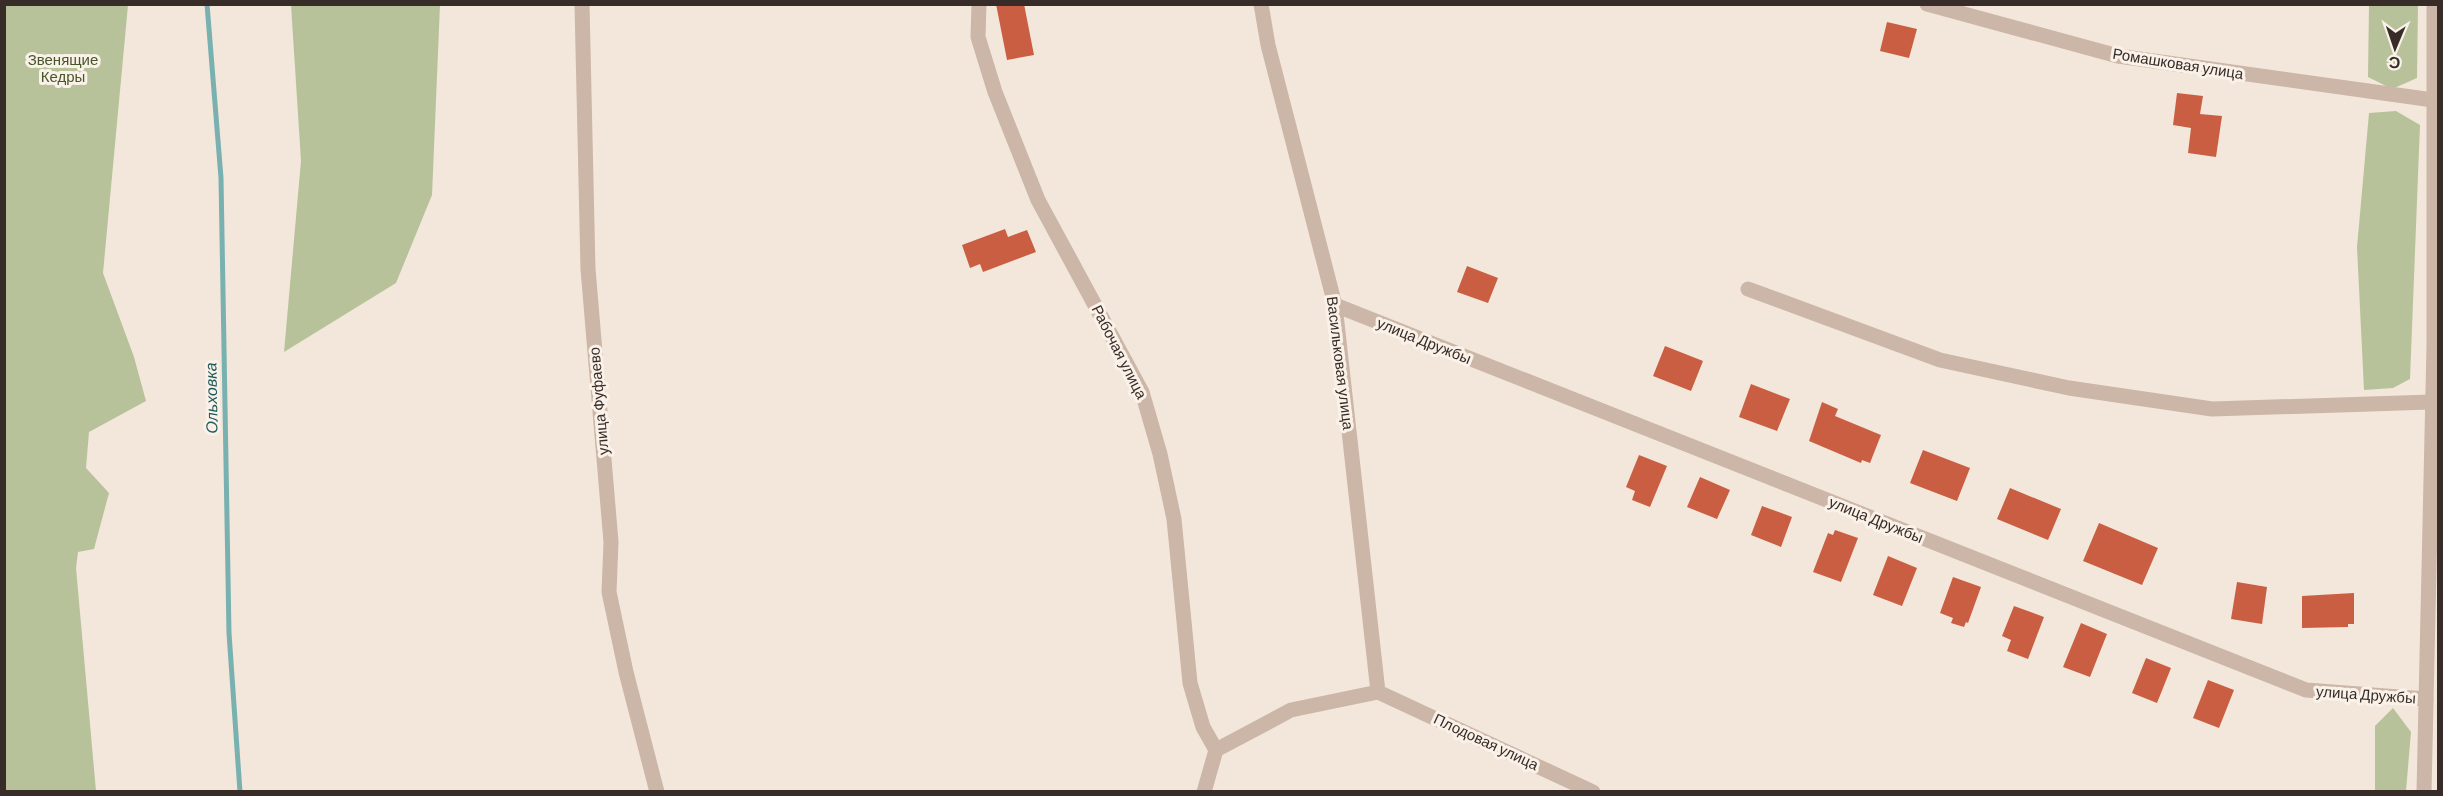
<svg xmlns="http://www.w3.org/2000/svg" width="2443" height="796" font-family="Barlow,sans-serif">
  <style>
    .green { fill: #b7c29b }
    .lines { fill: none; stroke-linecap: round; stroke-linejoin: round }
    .stream { stroke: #79b1b1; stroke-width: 5 }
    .building { fill: #ca5e42 }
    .minor { stroke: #cbb6a7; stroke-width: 15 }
    .tertiary { stroke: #cbb6a7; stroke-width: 15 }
    .labels { text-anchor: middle; stroke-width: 6; stroke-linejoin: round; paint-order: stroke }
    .park-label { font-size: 15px; fill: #48572b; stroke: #faf1e8 }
    .street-label { font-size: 15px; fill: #372c28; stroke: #faf1e8 }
    .water-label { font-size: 16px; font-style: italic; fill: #1c595b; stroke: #faf1e8 }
  </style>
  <rect width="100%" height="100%" fill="#f3e7db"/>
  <path class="green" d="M5,4L128,5L103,273L134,357L146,401L89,432L86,468L109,493L94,549L78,552L76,568L96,791H5Z
    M291,5H440L432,195L396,283L284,352L301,161Z
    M2369,5H2418L2417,78L2392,89L2368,77Z
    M2396,111L2420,125L2410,379L2393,388L2364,390L2357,247L2369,113Z
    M2393,708L2411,732L2406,791H2375V726Z"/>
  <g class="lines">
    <path class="stream" d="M207,4L221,178L229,633L240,792"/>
  </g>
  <path class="building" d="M996,4H1024L1034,55L1007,60Z
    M1887,22L1917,29L1909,58L1880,51Z
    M2177,93L2203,96L2200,114L2222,116L2216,157L2188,153L2191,128L2173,125Z
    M1005,229L1008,237L1027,230L1036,252L983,272L980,264L970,268L962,245Z
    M1467,266L1498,278L1488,303L1457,292Z
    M1665,346L1703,361L1691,391L1653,376Z
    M1751,384L1790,399L1777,431L1739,417Z
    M1822,402L1838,409L1835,416L1881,435L1870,463L1862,460L1861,463L1809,441Z
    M1923,450L1970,468L1957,501L1910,483Z
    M1639,455L1667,466L1650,507L1632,500L1635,491L1626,487Z
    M1700,477L1730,490L1717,519L1687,507Z
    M2010,488L2061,509L2048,540L1997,519Z
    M1762,506L1792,517L1781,547L1751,535Z
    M2099,523L2158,548L2142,585L2083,561Z
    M1835,530L1858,538L1841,582L1813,572L1828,533L1833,535Z
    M1888,556L1917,568L1902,606L1873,595Z
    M1953,577L1981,587L1968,623L1966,622L1964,627L1951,623L1953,618L1940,613Z
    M2237,582L2267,587L2262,624L2231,619Z
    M2354,593V624H2348V627L2302,628V596Z
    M2014,606L2044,617L2028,659L2007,651L2011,640L2002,636Z
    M2081,623L2107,634L2090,677L2063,667Z
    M2146,658L2171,668L2157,703L2132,693Z
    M2208,680L2234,690L2219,728L2193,718Z"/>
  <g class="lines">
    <path class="minor" d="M582,4L588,269L611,542L609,592L626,672L657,792
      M979,4L978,37L995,92L1038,200L1142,392L1160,454L1174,519L1190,683L1203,727L1216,750
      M1261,4L1268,45L1335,305L1378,692
      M1927,4L2118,56L2433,100
      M1748,289L1940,360L2069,388L2212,409L2431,402
      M1335,305L2306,690L2426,699
      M1378,692L1593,792
      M1204,792L1216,750L1291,710L1378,692"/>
    <path class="tertiary" d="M2424,792L2434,346V4"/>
  </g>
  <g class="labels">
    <g class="park-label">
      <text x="63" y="65">Звенящие<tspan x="63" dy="17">Кедры</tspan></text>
    </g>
    <g class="street-label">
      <text transform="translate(2178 64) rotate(9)" y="5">Ромашковая улица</text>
      <text transform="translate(1424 341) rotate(22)" y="5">улица Дружбы</text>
      <text transform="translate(1119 352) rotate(63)" y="5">Рабочая улица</text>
      <text transform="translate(1340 363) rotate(83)" y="5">Васильковая улица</text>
      <text transform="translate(599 401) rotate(-95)" y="5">улица Фуфаево</text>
      <text transform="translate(1876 520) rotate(22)" y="5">улица Дружбы</text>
      <text transform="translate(2366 695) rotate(4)" y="5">улица Дружбы</text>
      <text transform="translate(1486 742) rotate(25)" y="5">Плодовая улица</text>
    </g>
    <g class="water-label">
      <text transform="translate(211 398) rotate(-91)" y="6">Ольховка</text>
    </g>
  </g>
  <rect width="2443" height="796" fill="none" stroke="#372c28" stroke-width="12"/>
  <g transform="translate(2395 48) rotate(182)" stroke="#faf1e8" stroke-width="4.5" paint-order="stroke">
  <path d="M0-4.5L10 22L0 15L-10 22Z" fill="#372c28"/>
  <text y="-9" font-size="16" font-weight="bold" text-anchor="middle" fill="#372c28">С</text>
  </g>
</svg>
